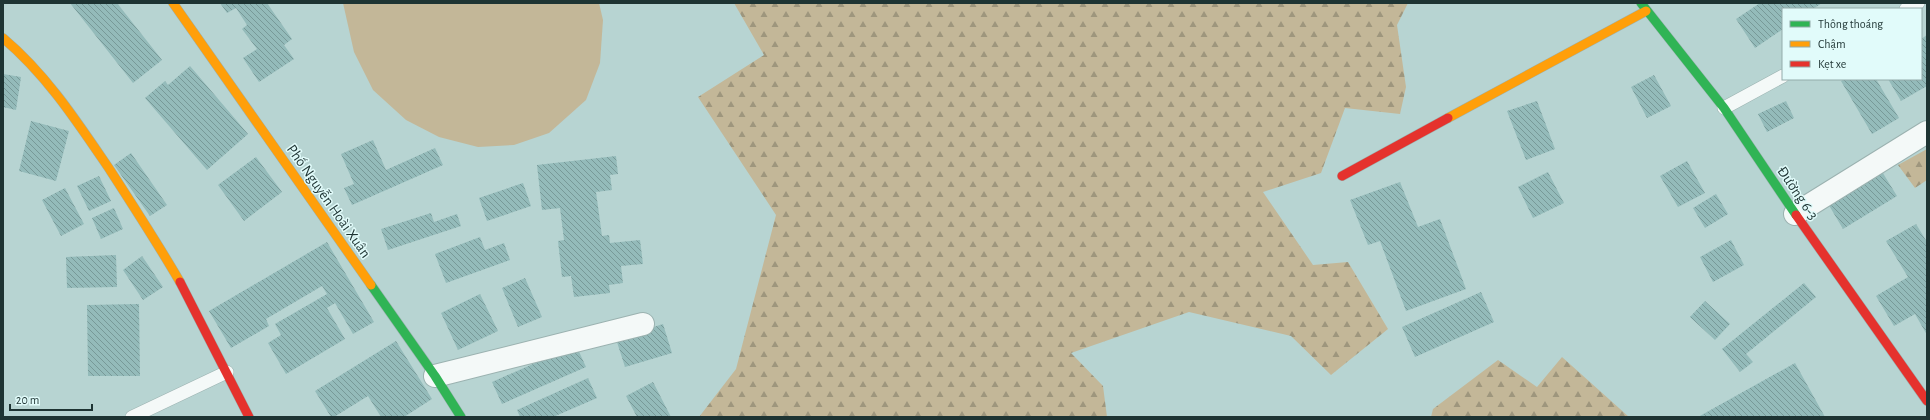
<svg xmlns="http://www.w3.org/2000/svg" width="1930" height="420" font-family="'Alegreya Sans',sans-serif">
  <style>
    .green { fill: #c3b798 }
    .forest { fill: url(#forest-firs) }
    .building { fill: url(#building-back-hatch) }
    .lines { fill: none; stroke-linecap: round; stroke-linejoin: round }
    .lane-casing { stroke: #9bb2b0; stroke-width: 14 }
    .street-casing { stroke: #9bb2b0; stroke-width: 24 }
    .fast-casing { stroke: #9bb2b0; stroke-width: 10 }
    .slow-casing { stroke: #9bb2b0; stroke-width: 10 }
    .jam-casing { stroke: #9bb2b0; stroke-width: 10 }
    .lane { stroke: #f4f9f8; stroke-width: 13 }
    .street { stroke: #f4f9f8; stroke-width: 22 }
    .fast { stroke: #30b455; stroke-width: 9 }
    .slow { stroke: #ff9f0a; stroke-width: 9 }
    .jam { stroke: #e5322d; stroke-width: 9 }
    .labels { text-anchor: middle; stroke-width: 3; stroke-linejoin: round; paint-order: stroke }
    .street-label { font-size: 15px; fill: #1e3433; stroke: #e1fbfa }
  </style>
  <defs>
    <pattern id="forest-firs" width="22" height="20" patternUnits="userSpaceOnUse"><rect width="22" height="20" fill="#c3b798"/><path d="M5 1l3.5 6h-7zM16 11l3.5 6h-7z" fill="#9e967d"/></pattern>
    <pattern id="building-back-hatch" width="6" height="6" patternUnits="userSpaceOnUse"><rect width="6" height="6" fill="#94bbba"/><path d="M-1 5l2 2M0 0l6 6M5-1l2 2" fill="none" stroke="#789998"/></pattern>
  </defs>
  <rect width="100%" height="100%" fill="#b7d4d2"/>
  <path class="green" d="M343,3H599L603,20L600,63L586,100L549,133L514,145L478,147L439,137L406,120L373,90L354,52Z"/>
  <path class="forest" d="M734,3H1408L1397,25L1406,87L1400,114L1345,108L1321,173L1263,192L1313,265L1348,262L1388,329L1331,375L1291,336L1189,312L1071,353L1103,386L1107,417H699L736,369L776,215L698,97L764,55Z
    M1927,149V180L1915,188L1898,165Z
    M1562,357L1629,417H1431L1433,409L1498,360L1537,387Z"/>
  <path class="building" d="M70,3H117L162,60L133,83Z
    M220,3H267L292,39L284,45L294,59L259,82L243,58L257,49L242,29L247,25L236,8L227,13Z
    M1760,3H1822L1813,9H1783V29L1755,48L1736,19Z
    M1927,35V86L1901,101L1888,79H1921V39Z
    M190,66L248,134L207,170L145,98L165,81L168,85Z
    M3,74L21,77L16,110L3,107Z
    M1654,75L1671,106L1647,118L1631,87Z
    M1845,79H1876L1899,118L1872,134L1841,81Z
    M1537,101L1555,149L1526,160L1507,111Z
    M1786,101L1794,118L1767,132L1758,114Z
    M31,121L69,131L56,181L19,171Z
    M373,140L386,170L435,148L443,165L352,205L344,188L354,184L341,154Z
    M131,153L167,205L150,216L114,165Z
    M616,156L618,174L610,175L612,190L596,192L602,236L609,235L610,243L640,240L643,264L621,266L623,283L609,285L610,293L574,297L571,276L562,277L558,241L564,240L560,208L542,210L537,165Z
    M256,157L282,192L244,221L218,185Z
    M1687,161L1705,193L1678,207L1660,176Z
    M1881,170L1897,196L1843,229L1827,202Z
    M1548,172L1564,203L1533,218L1518,187Z
    M99,176L111,201L89,211L77,186Z
    M1400,182L1418,227L1440,219L1466,289L1406,311L1380,241L1368,245L1350,200Z
    M523,183L531,206L487,221L479,198Z
    M65,188L84,224L61,236L42,200Z
    M1716,194L1728,214L1705,228L1693,208Z
    M114,208L123,229L101,239L92,218Z
    M431,213L434,222L457,214L461,226L388,250L381,229Z
    M1916,224L1927,242V335L1915,314L1894,326L1876,296L1908,277L1886,241Z
    M480,237L485,250L504,243L510,260L446,283L435,254Z
    M1731,240L1744,265L1713,282L1700,257Z
    M327,242L374,322L353,334L335,303L327,308L345,339L286,374L268,343L281,335L275,324L327,294L322,286L266,319L269,326L231,348L209,311Z
    M116,255L117,287L67,288L66,257Z
    M142,256L163,287L143,300L123,270Z
    M525,278L542,317L518,327L502,288Z
    M1804,283L1816,297L1746,354L1753,362L1740,372L1722,349Z
    M1481,292L1494,322L1415,357L1402,327Z
    M480,294L498,331L458,350L441,313Z
    M1705,301L1730,324L1715,340L1690,317Z
    M139,304L140,376H88L87,305Z
    M663,324L672,353L625,367L616,339Z
    M396,341L432,399L404,417H381L368,396L334,417H331L315,391Z
    M576,345L586,367L502,404L492,382Z
    M1795,363L1825,417H1698Z
    M588,378L597,398L553,417H520L517,410Z
    M653,382L671,417H637L626,396Z"/>
  <g class="lines">
    <g class="lane-casing">
      <path id="lane" d="M1906,9L1918,3
        M1724,108L1783,76
        M132,417L227,372"/>
    </g>
    <g class="street-casing">
      <path id="street" d="M1795,214L1927,132
        M435,376L643,324"/>
    </g>
    <g class="fast-casing">
      <path id="fast" d="M1641,3L1724,108L1796,215
        M371,285L435,376L461,417"/>
    </g>
    <g class="slow-casing">
      <path id="slow" d="M173,3L371,285
        M3,38C47,75 78,123 110,170C134,207 158,244 180,282
        M1448,118L1646,11"/>
    </g>
    <g class="jam-casing">
      <path id="jam" d="M1342,176L1448,118
        M1796,215L1927,401
        M180,282L249,417"/>
    </g>
    <use href="#lane" class="lane"/>
    <use href="#street" class="street"/>
    <use href="#fast" class="fast"/>
    <use href="#slow" class="slow"/>
    <use href="#jam" class="jam"/>
  </g>
  <g class="labels">
    <g class="street-label">
      <text transform="translate(1798 193) rotate(56)" y="5">Đường 6-3</text>
      <text transform="translate(329 201) rotate(55)" y="5">Phố Nguyễn Hoài Xuân</text>
    </g>
  </g>
  <rect width="1930" height="420" fill="none" stroke="#1e3433" stroke-width="8"/>
  <rect x="1782" y="8" width="140" height="72" fill="#e1fbfa" stroke="#93abaa"/>
  <rect x="1790" y="21" width="20" height="6" fill="#30b455" stroke="#93abaa"/>
  <text x="1818" y="28" font-size="12" fill="#1e3433">Thông thoáng</text>
  <rect x="1790" y="41" width="20" height="6" fill="#ff9f0a" stroke="#93abaa"/>
  <text x="1818" y="48" font-size="12" fill="#1e3433">Chậm</text>
  <rect x="1790" y="61" width="20" height="6" fill="#e5322d" stroke="#93abaa"/>
  <text x="1818" y="68" font-size="12" fill="#1e3433">Kẹt xe</text>
  <path d="M10 404v6h82v-6" fill="none" stroke="#1e3433" stroke-width="2"/>
  <text x="16" y="404" font-size="12" fill="#1e3433" stroke="#e1fbfa" stroke-width="3" paint-order="stroke">20 m</text>
</svg>
